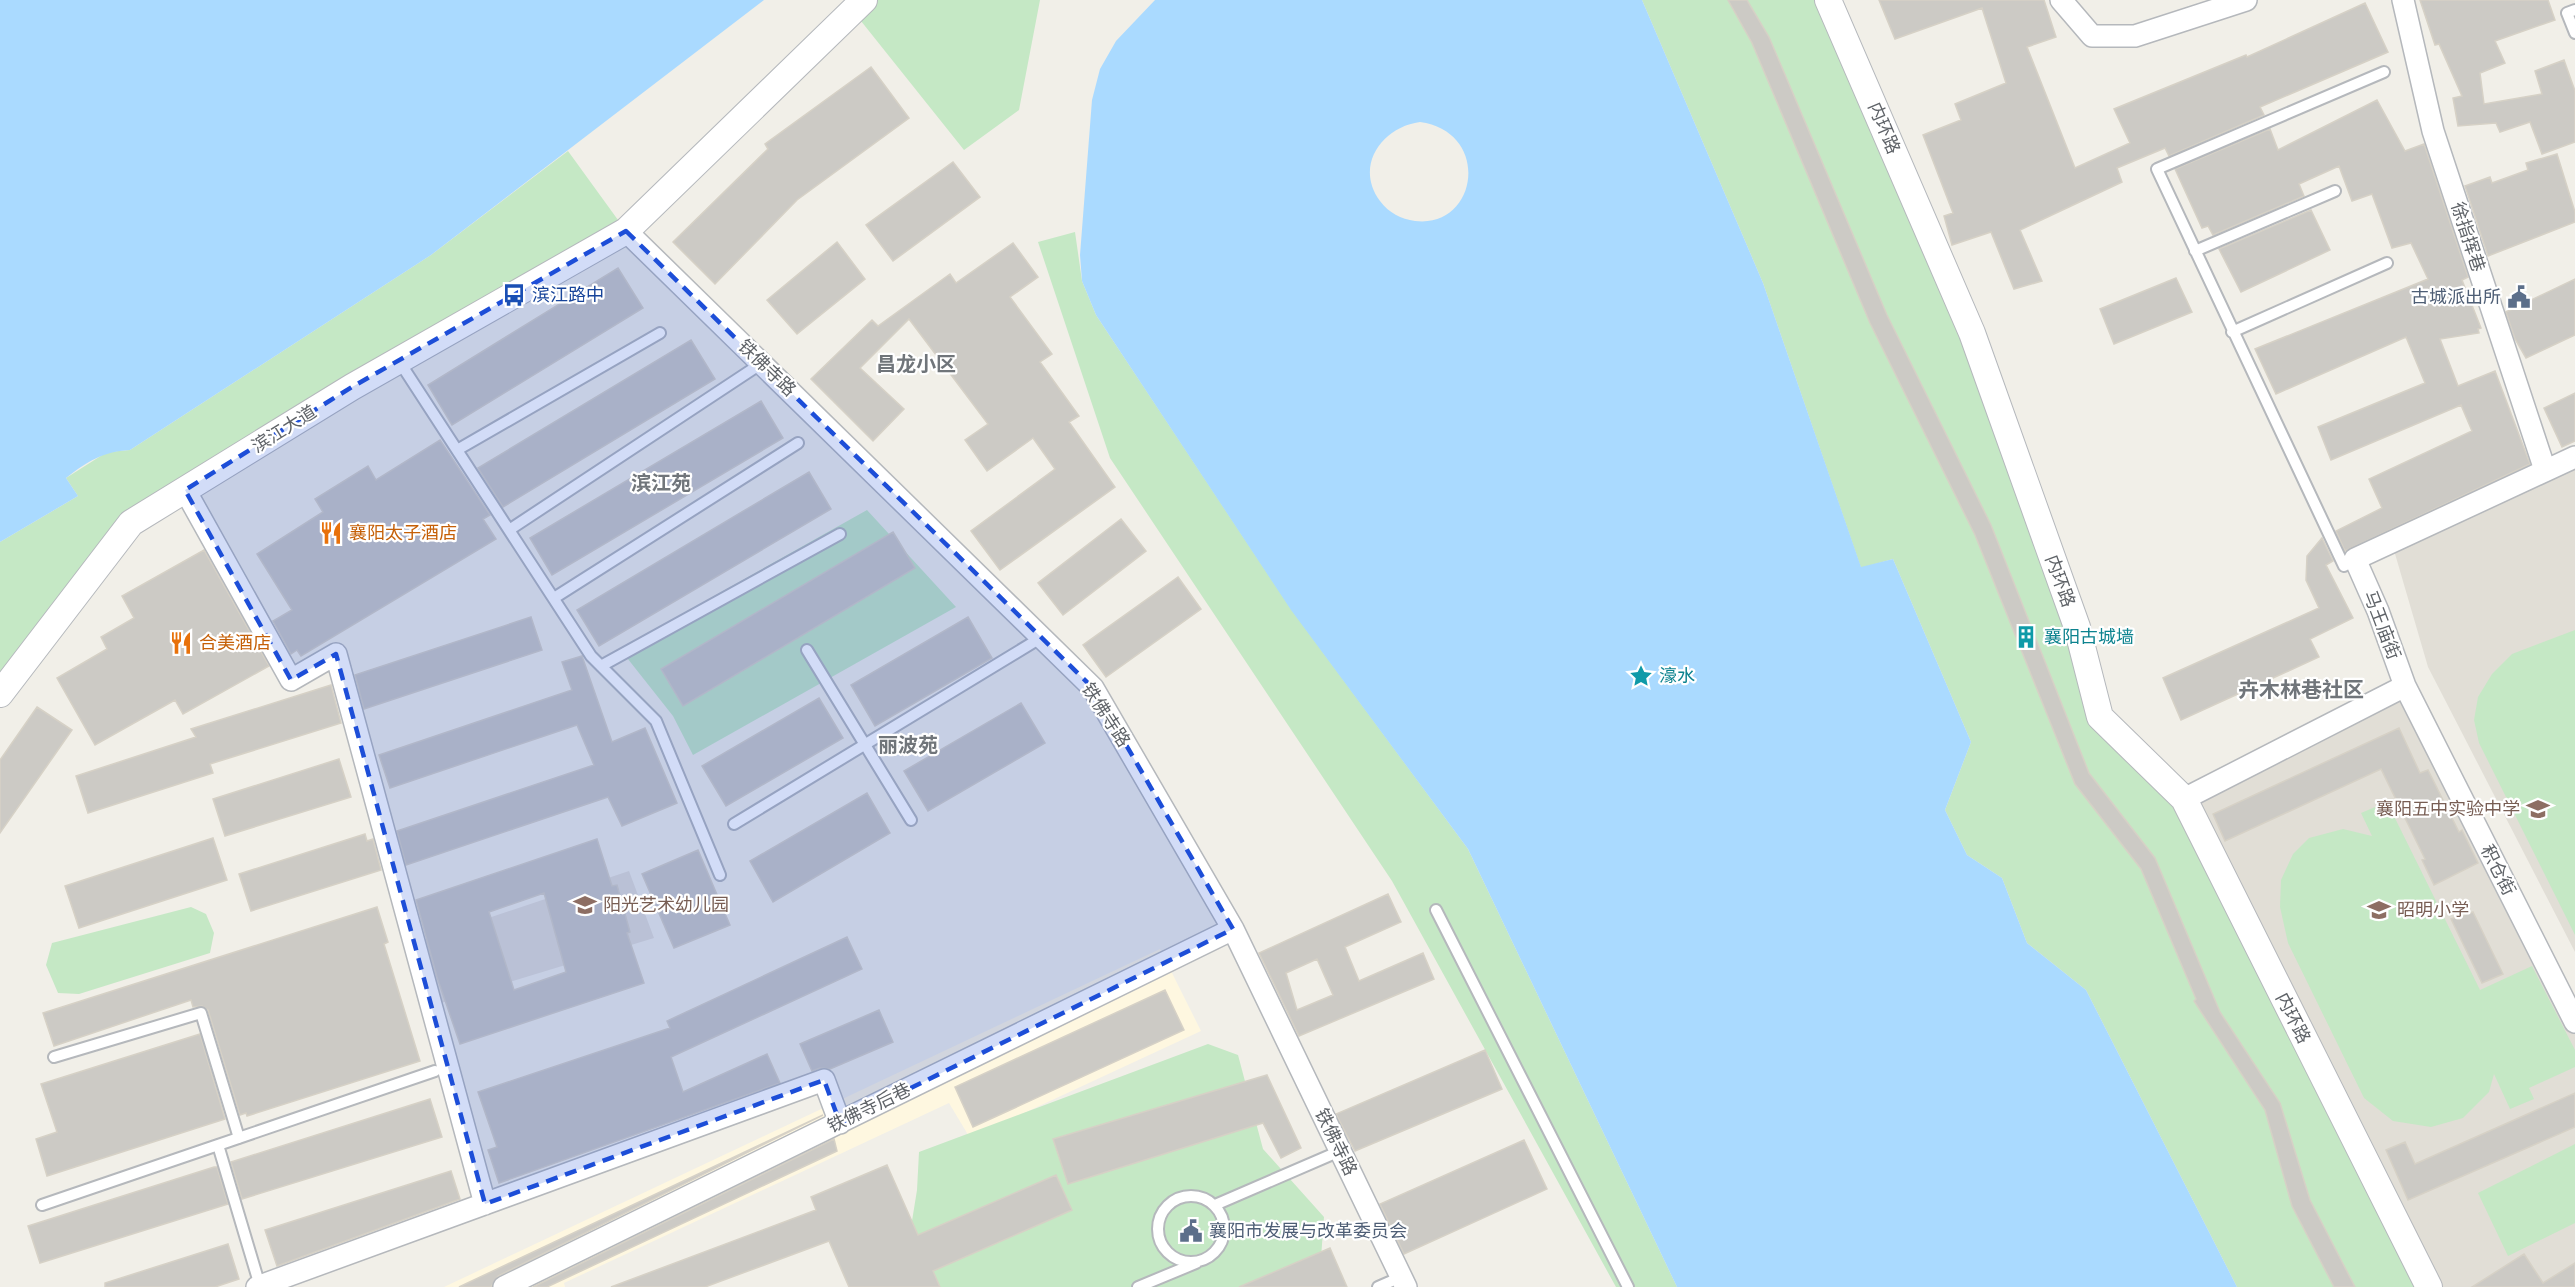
<svg xmlns="http://www.w3.org/2000/svg" width="2575" height="1287" font-family="Ubuntu,'Noto Sans SC',sans-serif">
  <style>
    .commercial { fill: #fef7e0 }
    .education { fill: #e1ded6 }
    .green { fill: #c5e8c5 }
    .water { fill: #aadaff; fill-rule: evenodd }
    .building { fill: #cccac5; stroke: #d6d1c6; stroke-width: 1.5; fill-rule: evenodd }
    .lines { fill: none; stroke-linecap: round; stroke-linejoin: round }
    .service-casing { stroke: #b5b8bc; stroke-width: 14 }
    .minor-casing { stroke: #b5b8bc; stroke-width: 24 }
    .tertiary-casing { stroke: #b5b8bc; stroke-width: 28 }
    .service { stroke: #fff; stroke-width: 10 }
    .minor { stroke: #fff; stroke-width: 21 }
    .tertiary { stroke: #fff; stroke-width: 26 }
    .marked { fill: #1d4ed8; fill-opacity: 0.2; stroke: #1d4ed8; stroke-width: 4.5; stroke-dasharray: 12 8; stroke-linejoin: round }
    .labels { text-anchor: middle; stroke-width: 4.5; stroke-linejoin: round; paint-order: stroke }
    .street-label { font-size: 18px; fill: #5f6368; stroke: #fff }
    .transit-label { font-size: 18px; fill: #164399; stroke: #fff; text-anchor: start }
    .service-label { font-size: 18px; fill: #4e5e75; stroke: #fff; text-anchor: end }
    .food-label { font-size: 18px; fill: #c56008; stroke: #fff; text-anchor: start }
    .culture-label { font-size: 18px; fill: #0d838f; stroke: #fff; text-anchor: start }
    .education-label { font-size: 18px; fill: #785e54; stroke: #fff; text-anchor: start }
    .neighbourhood-label { font-size: 20px; font-weight: bold; fill: #70757a; stroke: #fff }
    .quarter-label { font-size: 21px; font-weight: bold; fill: #70757a; stroke: #fff }
  </style>
  <rect width="100%" height="100%" fill="#f1efe8"/>
  <path class="commercial" d="M1160,949L1201,1031L970,1138L949,1103L564,1283L565,1287H444Z"/>
  <path class="education" d="M2575,457V952L2428,667L2391,540Z
    M2405,686L2575,1022V1287H2429L2184,799Z
    M629,871L654,938L441,1003L423,940Z"/>
  <path class="green" d="M864,0H1040L1019,110L964,150L853,11Z
    M1642,0H1828L1972,333L2100,717L2184,799L2429,1287H2237L2086,990L2027,943L2002,878L1967,855L1945,810L1971,742L1893,559L1861,568L1763,283Z
    M568,151L626,231L131,523L0,694V542L78,496L66,478L107,452L130,450L431,255Z
    M1075,232L1082,281L1096,315L1291,609L1468,849L1677,1287H1616L1392,881L1110,458L1038,242Z
    M867,510L956,607L693,755L673,716L620,649Z
    M2575,630V935L2479,743L2474,720L2478,697L2492,674L2512,654Z
    M2387,802L2480,990L2532,966L2575,1050V1067L2529,1088L2534,1099L2510,1109L2494,1074L2489,1092L2463,1118L2431,1127L2393,1121L2364,1098L2288,943L2280,907L2281,880L2293,854L2309,838L2343,829L2372,836L2361,813Z
    M191,907L206,914L214,933L210,953L79,994L58,993L46,965L52,943Z
    M1208,1044L1238,1055L1263,1149L1324,1217L1320,1272L1285,1287H921L907,1252L917,1190L919,1152Z
    M2575,1144V1223L2508,1256L2478,1193Z"/>
  <path class="water" d="M0,0H764L431,255L130,450C102,452 88,461 66,478L78,496L0,542Z
    M1155,0H1642L1763,283L1861,567L1893,559L1971,742L1945,810L1967,855L2002,878L2027,943L2086,990L2237,1287H1677L1468,849L1291,610L1096,315L1082,281L1080,255L1092,100L1100,69L1116,41ZM1420,122C1492,132 1478,229 1415,221C1401,219 1389,213 1380,201C1354,166 1382,127 1420,122Z"/>
  <path class="building" d="M1728,0H1747L1769,37L1887,315L1991,525L2089,773L2155,858L2220,1012L2280,1103L2310,1200L2355,1287H2334L2292,1206L2265,1110L2194,1001L2196,999L2141,869L2075,784L1975,535L1870,323L1752,43Z
    M1879,0H2044L2056,37L2027,47L2075,168L2130,143L2114,109L2246,55L2247,57L2365,3L2388,52L2260,107L2264,115L2169,156L2165,148L2117,168L2122,182L2020,230L2042,281L2014,289L1991,232L1952,245L1944,216L1953,213L1923,135L1961,120L1955,104L2006,83L1982,8L1895,39Z
    M2420,0H2548L2555,20L2495,41L2505,63L2480,73L2484,104L2542,94L2535,71L2564,60L2575,91V142L2542,154L2530,122L2500,132L2496,123L2458,126L2453,98L2462,96L2439,44L2435,45Z
    M871,67L909,118L797,200L715,284L673,242L768,149L765,144Z
    M2377,100L2405,151L2424,144L2468,277L2462,280L2481,328L2478,329L2479,333L2440,339L2458,386L2495,371L2530,464L2345,551L2336,531L2382,508L2369,479L2472,431L2461,405L2331,460L2318,427L2425,383L2406,337L2276,394L2255,349L2428,279L2411,243L2392,248L2372,194L2352,201L2339,166L2299,184L2304,196L2213,235L2208,226L2202,228L2175,169L2270,129L2278,150Z
    M2557,154L2575,212V222L2488,256L2465,186L2490,177L2492,183L2528,170L2526,163Z
    M953,162L980,197L893,261L866,225Z
    M2311,210L2330,250L2241,292L2219,249Z
    M837,242L865,279L797,334L767,300Z
    M1013,243L1038,277L1010,297L1052,354L1040,362L1079,416L1069,422L1115,487L1000,570L971,531L1055,469L1033,438L987,471L965,440L988,424L909,319L860,368L904,409L873,441L811,379L872,320L878,326L950,274L956,283Z
    M618,268L643,308L452,425L428,385Z
    M2176,278L2192,312L2114,344L2100,309Z
    M2575,279V335L2526,358L2515,339L2506,312Z
    M691,340L715,379L503,507L478,468Z
    M2575,393V441L2562,447L2544,408Z
    M761,401L783,438L552,575L530,538Z
    M440,440L490,515L483,519L496,539L301,656L297,650L291,654L273,621L292,610L257,554L323,512L315,499L368,466L376,480Z
    M809,472L831,509L599,646L577,610Z
    M1121,519L1146,551L1063,615L1038,583Z
    M893,532L915,568L683,706L661,669Z
    M2322,538L2333,561L2326,565L2353,618L2310,639L2319,657L2181,720L2163,678L2319,608L2306,580L2307,556Z
    M204,550L269,666L183,714L175,700L95,745L57,678L107,649L101,637L134,618L122,596Z
    M1178,577L1201,609L1106,677L1083,645Z
    M531,617L542,650L364,709L355,675Z
    M968,617L992,658L875,726L851,685Z
    M582,656L612,742L645,728L677,803L622,826L608,797L406,865L397,831L594,765L577,725L390,788L379,755L572,690L562,662Z
    M331,685L341,723L210,764L213,773L88,813L76,776L196,737L191,729Z
    M819,698L843,738L726,806L702,766Z
    M1021,703L1045,743L928,811L904,771Z
    M37,707L72,730L0,833V760Z
    M2399,728L2420,773L2428,770L2459,832L2462,830L2478,863L2434,885L2422,860L2425,859L2381,769L2225,841L2213,814Z
    M339,759L351,797L225,836L213,799Z
    M867,793L890,833L773,902L750,861Z
    M365,834L367,841L373,839L381,870L251,911L239,874Z
    M213,838L227,880L79,928L65,886Z
    M597,839L612,886L617,885L630,932L627,933L644,983L460,1044L437,977L416,900ZM544,893L566,972L514,990L489,912Z
    M698,850L730,925L674,948L642,874Z
    M1388,894L1401,922L1345,947L1359,981L1423,953L1434,979L1299,1036L1259,953ZM1317,959L1333,995L1297,1010L1286,973Z
    M377,907L388,942L384,944L420,1061L247,1116L246,1113L240,1115L208,1010L202,1006L193,1007L191,1000L54,1046L43,1013Z
    M2473,912L2503,974L2482,983L2451,919Z
    M847,937L862,969L671,1057L683,1092L767,1054L780,1083L499,1183L488,1150L497,1147L478,1092L670,1028L667,1021Z
    M1165,990L1184,1030L973,1127L955,1087Z
    M879,1010L893,1042L830,1069L820,1068L812,1071L800,1044Z
    M200,1034L225,1119L47,1176L36,1139L57,1132L41,1084Z
    M1485,1050L1502,1089L1355,1151L1336,1114Z
    M1267,1075L1301,1148L1281,1158L1263,1123L1068,1184L1053,1139Z
    M2575,1093V1127L2408,1200L2386,1150L2405,1142L2415,1164Z
    M430,1099L442,1137L242,1199L231,1162Z
    M823,1115L498,1276L491,1287H459Z
    M834,1139L837,1151L547,1287H533Z
    M1524,1140L1547,1189L1404,1254L1380,1204Z
    M887,1165L918,1235L1056,1175L1072,1210L933,1271L940,1287H849L829,1241L705,1287H611L816,1210L811,1197Z
    M214,1167H217L228,1204L40,1263L28,1226Z
    M451,1171L460,1199L277,1266L265,1230Z
    M228,1244L239,1279L215,1287H105V1283Z
    M1330,1248L1347,1287H1239Z
    M2524,1254L2543,1283L2575,1263V1287H2472Z"/>
  <g class="lines">
    <g class="service-casing">
      <path id="service" d="M2575,10L2567,13L2575,33
        M2195,251L2335,191
        M2232,332L2387,263
        M399,361L591,656L656,721L720,875
        M457,450L660,333
        M509,530L762,363
        M2355,559L2344,566L2157,169L2384,72
        M554,598L798,443
        M807,650L911,820
        M601,666L840,534
        M734,824L1042,637
        M1436,910L1628,1287
        M54,1057L201,1013L239,1138
        M1158 1229a33 33 0 1 1 66 0a33 33 0 1 1-66 0Z
        M42,1205L218,1145
        M1215,1205L1340,1151
        M260,1286L218,1145L435,1071
        M1138,1287L1196,1263
        M1378,1287L1401,1277"/>
    </g>
    <g class="minor-casing">
      <path id="minor" d="M2061,0L2092,36H2135L2246,0
        M2403,0L2433,131L2545,470
        M626,231L1093,688L1233,929L1406,1287
        M185,490L291,680L336,654L485,1204
        M2405,686L2575,1022
        M2184,799L2405,686L2378,611L2355,559L2575,457
        M257,1287L824,1080L840,1123
        M504,1287L1233,929"/>
    </g>
    <g class="tertiary-casing">
      <path id="tertiary" d="M1828,0L1972,333L2077,627L2100,717L2184,799L2429,1287
        M0,694L131,523L352,387L626,231L864,0"/>
    </g>
    <use href="#service" class="service"/>
    <use href="#minor" class="minor"/>
    <use href="#tertiary" class="tertiary"/>
  </g>
  <path class="marked" d="M626,231L1093,688L1233,929L840,1123L824,1080L485,1204L336,654L291,680L185,490L352,387Z"/>
  <defs>
    <g id="bus-bare" transform="scale(1.8)"><path d="M-5-6H5V4H4V6H2V4H-2V6H-4V4H-5ZM-3.5-4V0h7V-4ZM-3.5 1.2v1.5H-2V1.2ZM2 1.2v1.5H3.5V1.2Z" fill="#1a4fb4" stroke="#fff" stroke-width="2.5" paint-order="stroke"/></g>
    <g id="civic-bare" transform="scale(1.8)"><path d="M-.6-6.5H3V-4.5H.6V-3L4-1V1h2V6H-6V1h2V-1L-.6-3ZM-1.2 2.5V6h2.4V2.5Z" fill="#5c6f8a" stroke="#fff" stroke-width="2.5" paint-order="stroke"/></g>
    <g id="restaurant-bare" transform="scale(1.8)"><path d="M-5-6h1v4h1v-4h1v4h1v-4h1v5L-1.5 .5V6h-2V.5L-5-1ZM5-6V6H3V1.5H1.5Q1.5-4 5-6Z" fill="#e8710a" stroke="#fff" stroke-width="2.5" paint-order="stroke"/></g>
    <g id="building-bare" transform="scale(1.8)"><path d="M-4-6H4V6H1V3H-1V6H-4ZM-2.5-4.3h1.7v1.8h-1.7ZM.8-4.3h1.7v1.8H.8ZM-2.5-1h1.7V.8h-1.7ZM.8-1h1.7V.8H.8Z" fill="#0f9aa8" stroke="#fff" stroke-width="2.5" paint-order="stroke"/></g>
    <g id="sight-bare" transform="scale(1.8)"><path d="M0-6L1.8-2.2L6-1.7L2.9 1.2L3.7 5.4L0 3.3L-3.7 5.4L-2.9 1.2L-6-1.7L-1.8-2.2Z" fill="#0f9aa8" stroke="#fff" stroke-width="2.5" paint-order="stroke"/></g>
    <g id="school-bare" transform="scale(1.8)"><path d="M0-5L7-2L0 1L-7-2ZM-4 1L0 2.5L4 1V4Q0 6-4 4Z" fill="#8d6e63" stroke="#fff" stroke-width="2.5" paint-order="stroke"/></g>
  </defs>
  <g fill-rule="evenodd">
    <use href="#bus-bare" x="514" y="295"/>
    <use href="#civic-bare" x="2519" y="297"/>
    <use href="#restaurant-bare" x="331" y="533"/>
    <use href="#building-bare" x="2026" y="637"/>
    <use href="#restaurant-bare" x="181" y="643"/>
    <use href="#sight-bare" x="1641" y="676"/>
    <use href="#school-bare" x="2538" y="809"/>
    <use href="#school-bare" x="585" y="905"/>
    <use href="#school-bare" x="2379" y="910"/>
    <use href="#civic-bare" x="1191" y="1231"/>
  </g>
  <g class="labels">
    <g class="street-label">
      <text transform="translate(1884 128) rotate(67)" y="6">内环路</text>
      <text transform="translate(2468 237) rotate(72)" y="6">徐指挥巷</text>
      <text transform="translate(767 368) rotate(44)" y="6">铁佛寺路</text>
      <text transform="translate(284 429) rotate(-32)" y="6">滨江大道</text>
      <text transform="translate(2060 581) rotate(70)" y="6">内环路</text>
      <text transform="translate(2382 625) rotate(69)" y="6">马王庙街</text>
      <text transform="translate(1106 715) rotate(57)" y="6">铁佛寺路</text>
      <text transform="translate(2498 870) rotate(63)" y="6">积仓街</text>
      <text transform="translate(2293 1018) rotate(63)" y="6">内环路</text>
      <text transform="translate(869 1108) rotate(-26)" y="6">铁佛寺后巷</text>
      <text transform="translate(1336 1142) rotate(64)" y="6">铁佛寺路</text>
    </g>
    <g class="transit-label">
      <text x="532" y="301">滨江路中</text>
    </g>
    <g class="service-label">
      <text x="2501" y="303">古城派出所</text>
      <text x="1209" y="1237" text-anchor="start">襄阳市发展与改革委员会</text>
    </g>
    <g class="food-label">
      <text x="349" y="539">襄阳太子酒店</text>
      <text x="199" y="649">合美酒店</text>
    </g>
    <g class="culture-label">
      <text x="2044" y="643">襄阳古城墙</text>
      <text x="1659" y="682">濠水</text>
    </g>
    <g class="education-label">
      <text x="2520" y="815" text-anchor="end">襄阳五中实验中学</text>
      <text x="603" y="911">阳光艺术幼儿园</text>
      <text x="2397" y="916">昭明小学</text>
    </g>
    <g class="neighbourhood-label">
      <text x="916" y="371">昌龙小区</text>
      <text x="661" y="490">滨江苑</text>
      <text x="908" y="752">丽波苑</text>
    </g>
    <g class="quarter-label">
      <text x="2301" y="697">卉木林巷社区</text>
    </g>
  </g>
</svg>
